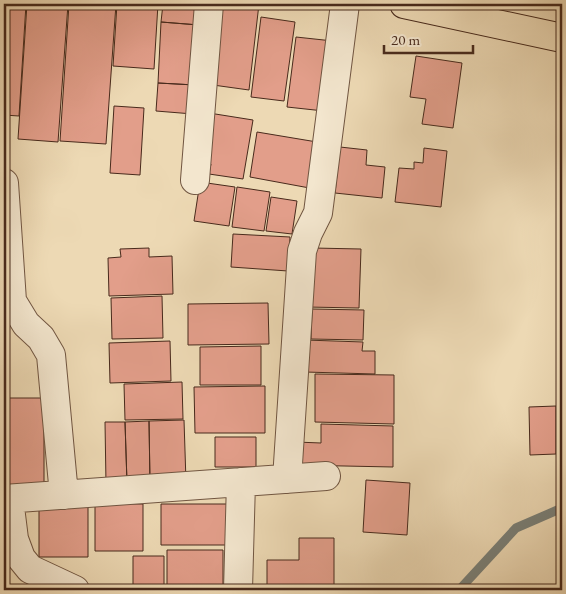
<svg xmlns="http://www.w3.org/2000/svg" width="566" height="594" font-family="'EB Garamond',serif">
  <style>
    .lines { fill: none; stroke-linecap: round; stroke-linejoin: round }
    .stream { stroke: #7a8078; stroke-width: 9 }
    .building { fill: #e29e8a; stroke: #482a1c }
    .minor-casing { stroke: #715642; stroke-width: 30 }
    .major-casing { stroke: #482a1c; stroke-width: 30 }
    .minor { stroke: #f3e6ce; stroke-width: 28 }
    .major { stroke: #edd9b4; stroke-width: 28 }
  </style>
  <rect width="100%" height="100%" fill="#edd9b4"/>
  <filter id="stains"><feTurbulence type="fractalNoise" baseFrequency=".004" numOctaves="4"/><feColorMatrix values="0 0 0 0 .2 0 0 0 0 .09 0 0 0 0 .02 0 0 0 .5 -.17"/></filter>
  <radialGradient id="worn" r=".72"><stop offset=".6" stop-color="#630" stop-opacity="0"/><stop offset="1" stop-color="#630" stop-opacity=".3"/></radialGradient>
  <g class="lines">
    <path class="stream" d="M459,590L516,528L562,508"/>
  </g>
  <path class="building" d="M4,4H26L19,116L4,115Z
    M27,4H68L58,142L18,139Z
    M69,4H116L106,144L60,141Z
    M117,4H158L154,69L113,66Z
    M163,4L200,7L199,25L161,22Z
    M223,4H259L249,90L213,85Z
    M261,17L295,22L284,101L251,97Z
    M161,22L199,25L195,85L158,83Z
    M296,37L333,41L324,111L287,107Z
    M416,56L462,63L453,128L422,124L426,99L410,97Z
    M158,83L195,85L193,114L156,111Z
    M114,106L144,108L140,175L110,173Z
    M209,113L253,120L243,179L209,174L211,164L201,163Z
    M257,132L323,143L315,189L250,177Z
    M340,147L367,150L366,165L385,167L382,198L335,193Z
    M424,148L447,151L441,207L395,202L399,168L414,169V162L423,163Z
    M200,182L235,187L229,226L194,221Z
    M237,187L270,192L264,231L232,227Z
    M271,197L297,201L292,234L266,231Z
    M233,234L290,237L288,271L231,267Z
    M149,248V257L172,256L173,294L109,296L108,258L121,257L120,249Z
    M313,248L361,249L359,308L307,307Z
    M162,296L163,338L112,339L111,298Z
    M268,303L269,344L188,345V304Z
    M312,309L364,310L363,340L311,339Z
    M305,340L363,342L362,351H375V374L305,372Z
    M170,341L171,381L110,383L109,343Z
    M261,346V385H200V347Z
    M315,374L394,375V424L315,422Z
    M182,382L183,419L125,420L124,384Z
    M265,386V433H195L194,387Z
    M4,398H44V488H4Z
    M556,406V454L530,455L529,407Z
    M184,420L186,482L150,483L149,421Z
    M149,421L150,483H127L125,422Z
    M105,422H125L127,483L106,484Z
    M321,424L393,426V467L296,465V442L321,443Z
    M215,437H256V467H215Z
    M366,480L410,483L407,535L363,532Z
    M95,503L143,504V551H95Z
    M39,504H88V557H39Z
    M161,504H228V545H161Z
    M299,538H334V589L267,590V560H299Z
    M167,550H223V590H167Z
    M133,556H164V590H133Z"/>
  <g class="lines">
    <g class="minor-casing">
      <path id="minor" d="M195,180L209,4
        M4,183L12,301L26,324L41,338L51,355L64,495
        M287,479L302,251L308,233L318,213L345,4
        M4,499L326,476
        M9,499L14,539L21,558L30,569L75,590
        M238,590L241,482"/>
    </g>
    <g class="major-casing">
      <path id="major" d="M404,4L562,38"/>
    </g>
    <use href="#minor" class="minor"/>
    <use href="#major" class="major"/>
  </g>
  <rect width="566" height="594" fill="none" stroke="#edd9b4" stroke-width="20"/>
  <rect x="5" y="5" width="556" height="584" fill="none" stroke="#482a1c" stroke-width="2.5"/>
  <rect x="10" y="10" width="546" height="574" fill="none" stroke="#482a1c"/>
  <path d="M384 45v8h89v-8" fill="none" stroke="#482a1c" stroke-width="2.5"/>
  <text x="391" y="45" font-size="15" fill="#482a1c" stroke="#f3e6ce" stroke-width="4" paint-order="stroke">20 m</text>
  <rect width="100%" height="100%" filter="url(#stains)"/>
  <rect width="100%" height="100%" fill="url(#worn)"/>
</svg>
